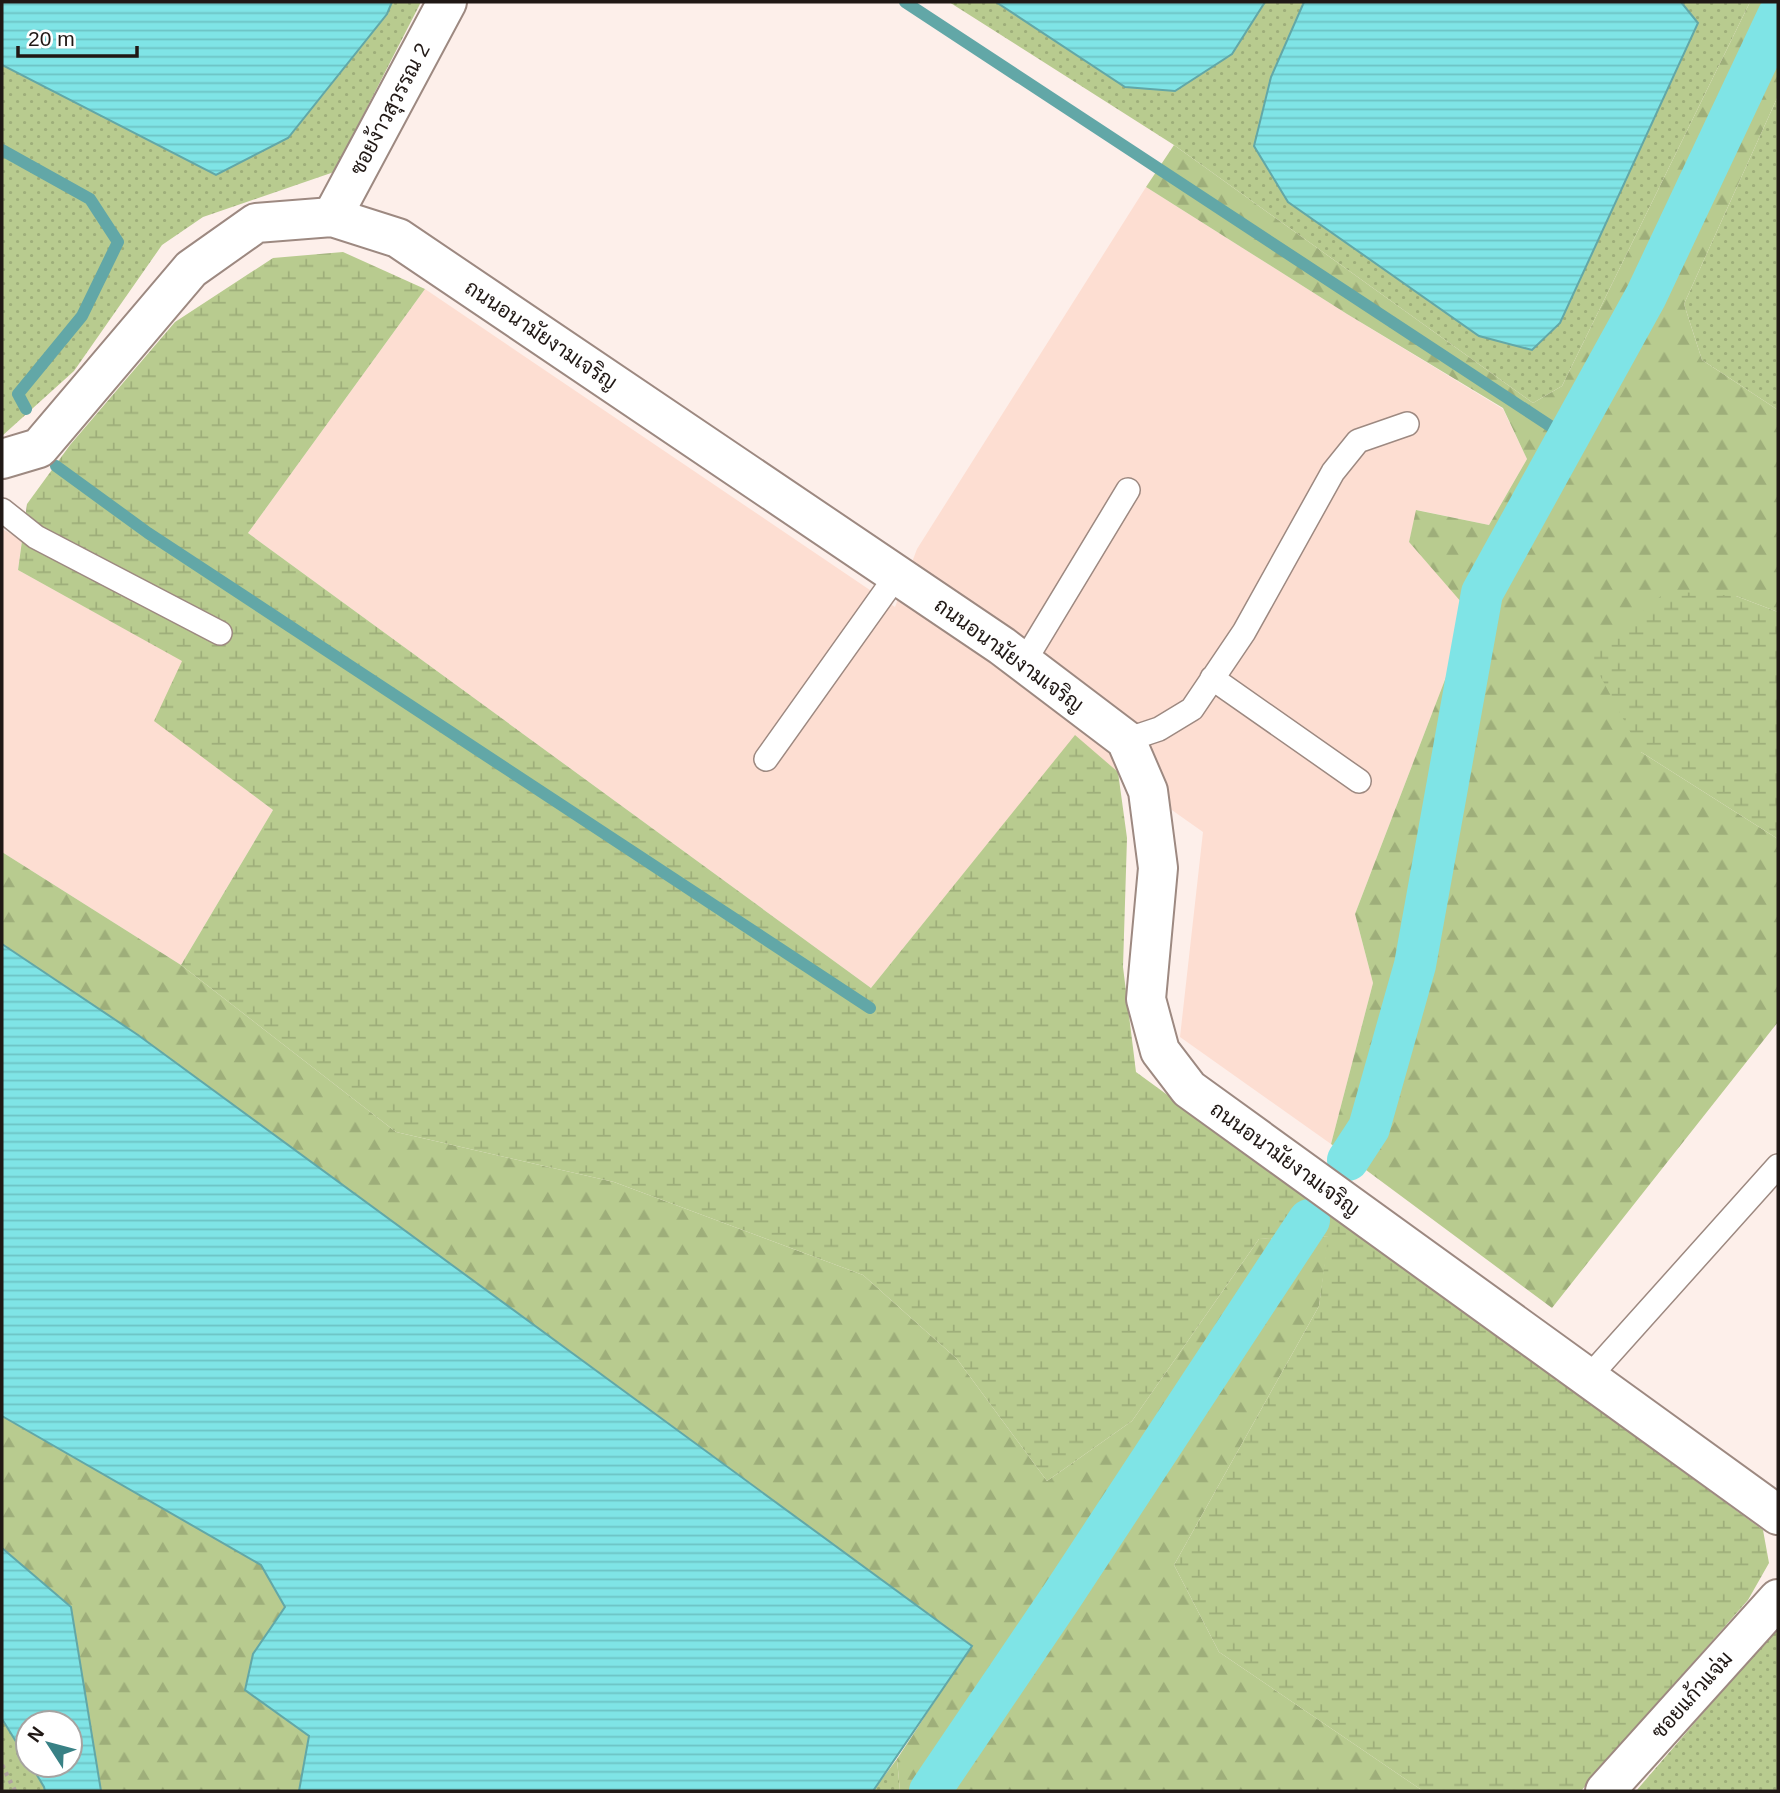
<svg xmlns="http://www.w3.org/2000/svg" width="1780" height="1793" font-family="Helvetica,Sarabun,sans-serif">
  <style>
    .built { fill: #fdded2 }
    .grass { fill: url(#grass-dots) }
    .forest { fill: url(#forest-firs) }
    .wetland { fill: url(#wetland-marsh) }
    .water { fill: url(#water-rules); stroke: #62a7a7; stroke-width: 2 }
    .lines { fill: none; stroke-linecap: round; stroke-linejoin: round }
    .stream { stroke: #62a7a7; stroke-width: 12 }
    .canal { stroke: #7fe4e6; stroke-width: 42 }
    .service-casing { stroke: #9d8981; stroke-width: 26 }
    .minor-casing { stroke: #9d8981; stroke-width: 42 }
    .tertiary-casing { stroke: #9d8981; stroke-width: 42 }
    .path { stroke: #afa39f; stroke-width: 4.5; stroke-dasharray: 3.5 5; stroke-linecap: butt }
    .service { stroke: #fff; stroke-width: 23 }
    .minor { stroke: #fff; stroke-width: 38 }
    .tertiary { stroke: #fff; stroke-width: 38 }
    .labels { text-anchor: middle; stroke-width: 5; stroke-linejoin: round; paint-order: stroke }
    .street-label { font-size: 21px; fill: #201815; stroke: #fff }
  </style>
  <defs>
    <pattern id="grass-dots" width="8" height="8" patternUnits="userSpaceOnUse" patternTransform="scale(1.75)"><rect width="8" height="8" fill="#b8cb8f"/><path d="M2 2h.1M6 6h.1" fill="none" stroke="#9eae7a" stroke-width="1.8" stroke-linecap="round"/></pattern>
    <pattern id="forest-firs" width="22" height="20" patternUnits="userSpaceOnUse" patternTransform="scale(1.75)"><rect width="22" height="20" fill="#b8cb8f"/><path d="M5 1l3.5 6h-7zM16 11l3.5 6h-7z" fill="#9eae7a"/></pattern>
    <pattern id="wetland-marsh" width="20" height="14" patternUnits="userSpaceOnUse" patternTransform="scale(1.75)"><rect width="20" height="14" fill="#b8cb8f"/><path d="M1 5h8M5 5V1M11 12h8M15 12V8" fill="none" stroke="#9eae7a"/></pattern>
    <pattern id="water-rules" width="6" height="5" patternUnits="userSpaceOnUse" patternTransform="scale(1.75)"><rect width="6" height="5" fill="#7fe4e6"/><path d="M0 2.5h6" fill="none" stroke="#6dc3c4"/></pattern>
  </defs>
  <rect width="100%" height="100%" fill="#fdefea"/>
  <path class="built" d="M1146,187L1347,314L1503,409L1527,459L1489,525L1417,510L1409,542L1462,602L1451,664L1355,914L1373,983L1331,1144L1180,1037L1203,832L1118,772L1075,736L871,988L248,533L425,289L895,607L917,549Z
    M2,529L22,539L18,570L183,661L155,721L273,810L181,965L2,852Z"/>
  <path class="grass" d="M392,2H421L334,172L203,217L162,245L74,371L2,436V65L216,175L288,138L387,14Z
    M949,2H996L1125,87L1232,54L1265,2H1304L1271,77L1254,146L1288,202L1479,336L1560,323L1698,23L1681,2H1750L1562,386L1533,403L1174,145Z
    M1778,96V410L1702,360L1684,304Z
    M1778,1626V1791H1636Z
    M2,1719L28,1761V1765H31L45,1787V1791H2Z
    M897,1759L900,1791H873Z"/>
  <path class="forest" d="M1750,2H1778V96L1684,304L1702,360L1778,410V612L1736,596L1641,752L1778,839V1022L1552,1308L1331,1144L1373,983L1355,914L1451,664L1462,603L1409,542L1416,510L1489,525L1527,459L1503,408L1347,314L1146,187L1174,145L1533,403L1562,386Z
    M2,852L181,965L396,1132L614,1182L863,1275L957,1359L1047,1481L1132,1421L1259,1239L1329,1236L1319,1306L1174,1565L1219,1652L1423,1791H900L897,1759L971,1646L138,1035L2,944Z
    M2,1416L261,1565L285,1607L253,1654L245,1690L309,1736L299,1791H101L71,1607L2,1548Z"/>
  <path class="wetland" d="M343,252L425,289L248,533L871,988L1075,735L1118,772L1127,838L1123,967L1136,1072L1763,1530L1769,1563L1748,1600L1581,1791H1423L1219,1652L1174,1565L1319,1306L1328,1236L1259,1239L1132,1421L1047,1481L957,1359L863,1275L614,1182L396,1132L181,965L273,810L154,721L182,661L18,570L27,504L70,445L175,322L273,258Z
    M1667,591L1736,596L1778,612V839L1641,752L1589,655Z"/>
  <path class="water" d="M2,2H392L387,14L288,138L216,175L2,65Z
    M996,2H1265L1232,54L1175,91L1125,87Z
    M1304,2H1681L1698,23L1560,323L1532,350L1479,336L1288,202L1254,146L1271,77Z
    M2,944L138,1035L972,1646L873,1791H299L309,1736L245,1690L253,1654L285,1607L261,1565L2,1416Z
    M2,1548L71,1607L101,1791H45L44,1787L31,1765H70V1723H28V1761L2,1719Z"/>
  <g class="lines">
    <path class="stream" d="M905,2L1567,437
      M1769,2L1778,8
      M2,150L90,199L118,242L82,316L18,394L26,409
      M56,466L148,533L870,1008"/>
    <path class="canal" d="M1348,1160L1369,1128L1415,965L1482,593L1646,296L1778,16
      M930,1791L1062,1596L1309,1220"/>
    <g class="service-casing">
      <path id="service" d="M2,510L36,537L220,633
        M1024,662L1128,490
        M1212,678L1359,781
        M1126,740L1159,729L1192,709L1244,632L1333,472L1358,441L1407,424
        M766,759L897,575
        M1588,1378L1778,1166"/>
    </g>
    <g class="minor-casing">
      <path id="minor" d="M332,217L447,2
        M1605,1791L1778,1599"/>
    </g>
    <g class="tertiary-casing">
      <path id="tertiary" d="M2,459L39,448L191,269L256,223L332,217L398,238L1002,646L1126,740L1148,791L1158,868L1146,999L1160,1051L1189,1089L1778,1515"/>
    </g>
    <path class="path" d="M2,1765L15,1791"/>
    <use href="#service" class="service"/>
    <use href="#minor" class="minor"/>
    <use href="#tertiary" class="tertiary"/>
  </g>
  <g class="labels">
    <g class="street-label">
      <text transform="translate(390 109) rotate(-62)" y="7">ซอยง้าวสุวรรณ 2</text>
      <text transform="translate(541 335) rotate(34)" y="7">ถนนอนามัยงามเจริญ</text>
      <text transform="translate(1009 655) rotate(36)" y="7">ถนนอนามัยงามเจริญ</text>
      <text transform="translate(1285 1159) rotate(36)" y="7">ถนนอนามัยงามเจริญ</text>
      <text transform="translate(1692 1695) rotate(-48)" y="7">ซอยแก้วแจ่ม</text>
    </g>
  </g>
  <rect width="1780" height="1793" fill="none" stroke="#201815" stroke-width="7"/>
  <g transform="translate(49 1744) rotate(306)"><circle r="33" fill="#ffffff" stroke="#a6a3a1" stroke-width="2"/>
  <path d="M0-5L12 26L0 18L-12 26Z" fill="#388185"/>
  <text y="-10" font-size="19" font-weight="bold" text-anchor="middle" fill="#201815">N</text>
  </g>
  <path d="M18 46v10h119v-10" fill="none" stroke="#201815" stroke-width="3.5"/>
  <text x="28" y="46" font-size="21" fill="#201815" stroke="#ffffff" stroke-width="5" paint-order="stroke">20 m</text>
</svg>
